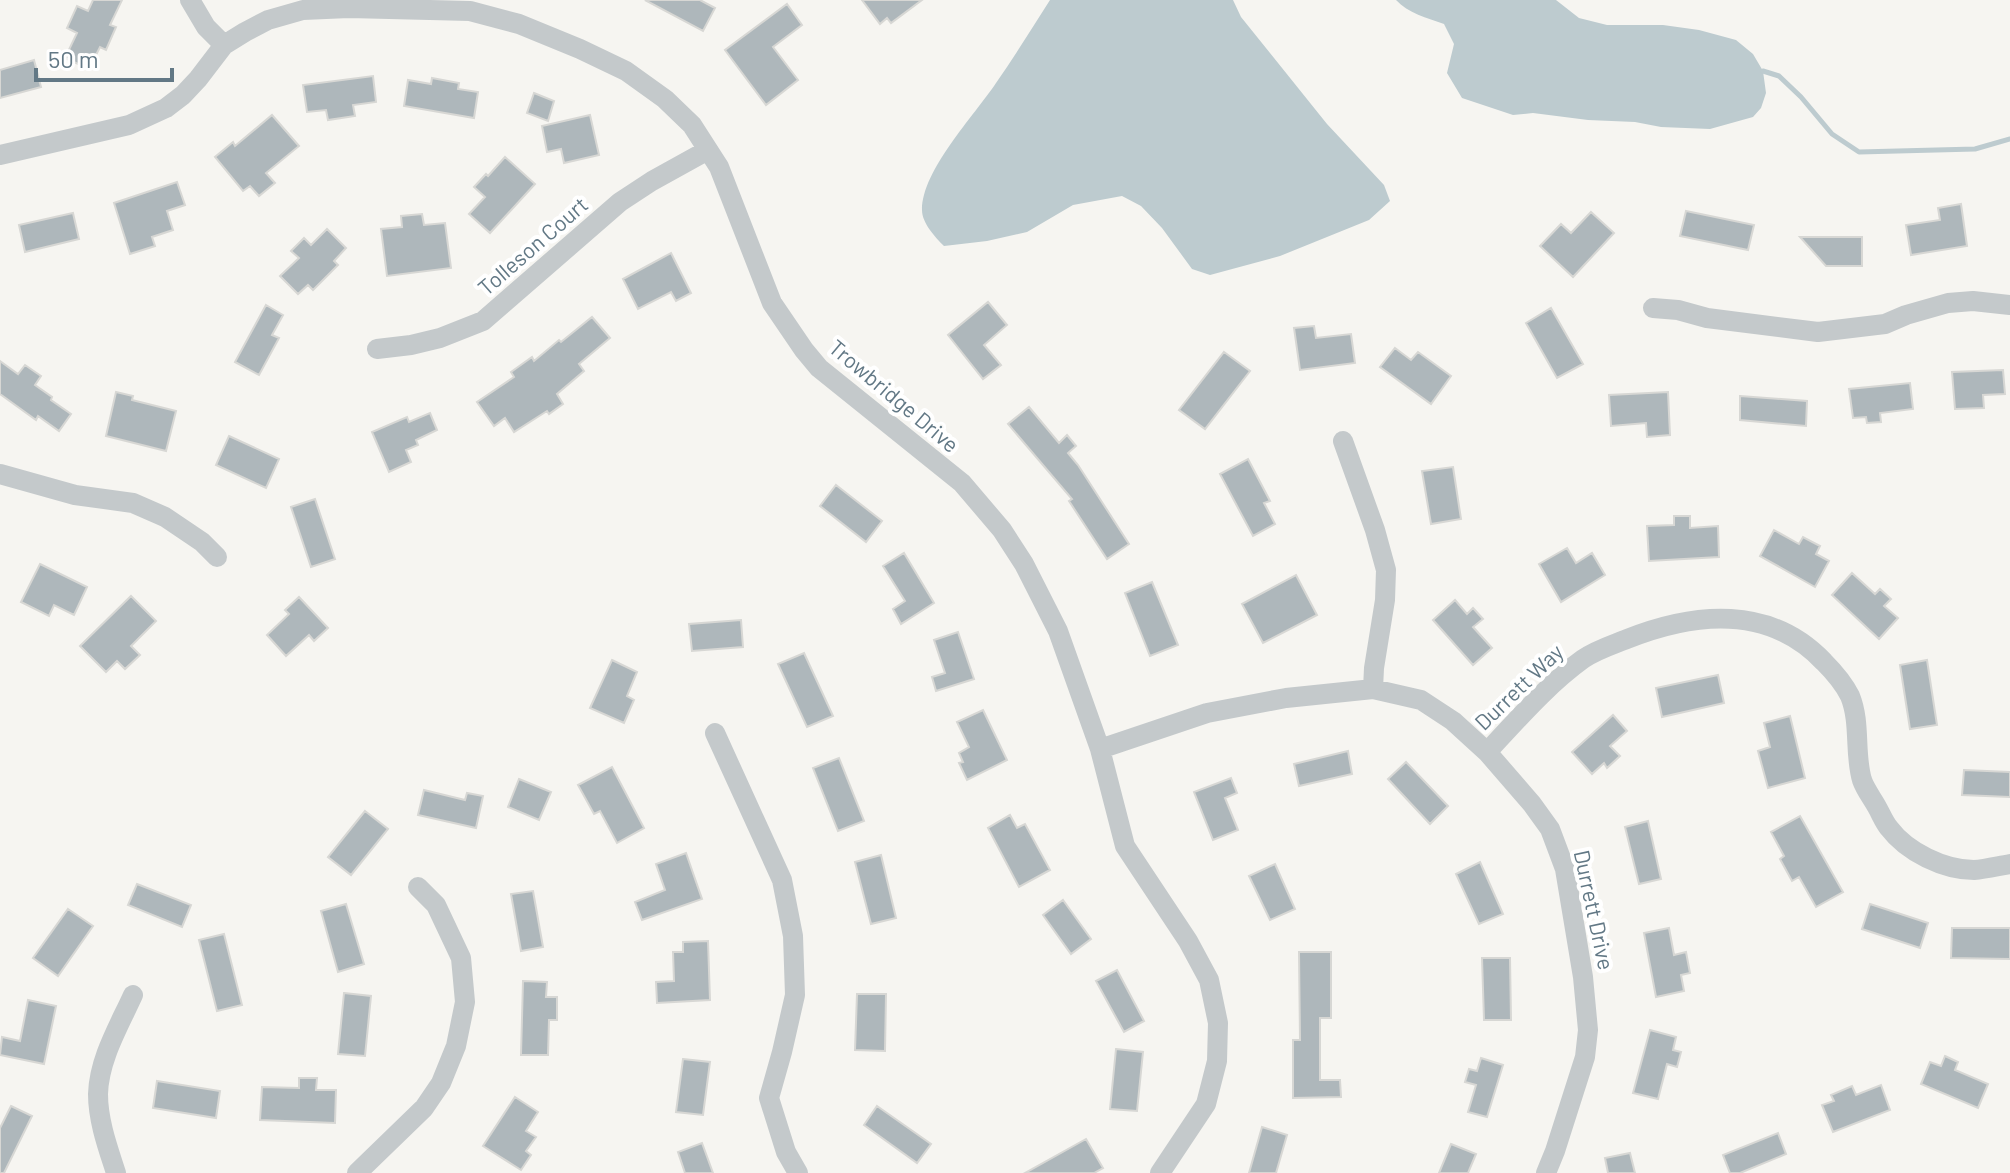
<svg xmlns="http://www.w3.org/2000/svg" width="2010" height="1173" font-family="Barlow,sans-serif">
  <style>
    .water { fill: #bdcbcf }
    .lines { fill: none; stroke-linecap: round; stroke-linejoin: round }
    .stream { stroke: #bdcbcf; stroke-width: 5 }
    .building { fill: #aeb7bb; stroke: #d7d7d4; stroke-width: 2 }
    .minor { stroke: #c4c9cb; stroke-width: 20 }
    .labels { text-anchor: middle; stroke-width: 8; stroke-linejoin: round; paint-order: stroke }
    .street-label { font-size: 22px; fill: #627885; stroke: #fff }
  </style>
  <rect width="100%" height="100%" fill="#f6f5f1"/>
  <path class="water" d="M1050,0H1233L1241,17L1327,124L1384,185L1390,201L1369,220L1280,256L1210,275L1192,269L1162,228L1141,206L1122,196L1073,205L1027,232L987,241L944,246C935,237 922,223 922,210C922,170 974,116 996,83C1015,56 1032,28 1050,0Z
    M1396,0H1556L1579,18L1607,25H1663L1699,30L1736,40L1753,54L1763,71L1766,93L1761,108L1753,117L1710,129L1661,127L1635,122L1588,120L1533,113L1513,115L1462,98L1447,73L1454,44L1444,24C1427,18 1408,13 1396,0Z"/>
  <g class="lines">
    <path class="stream" d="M1763,71L1779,76L1801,97L1832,134L1859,152L1975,149L2010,139"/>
  </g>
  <path class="building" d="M93,0H122L110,25L116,27L106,50L100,47L89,69L65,58L77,33L67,28L77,6L88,11Z
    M645,0H700L715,8L703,31Z
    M862,0H922L891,23L887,18L880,24Z
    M787,4L802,25L773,47L798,80L766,105L725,50Z
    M34,60L41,87L0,98V70Z
    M373,76L376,102L353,105L355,116L328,120L326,110L307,112L303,85Z
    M432,78L459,83L458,89L478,92L474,118L404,106L408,80L431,84Z
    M534,93L554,101L548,121L527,113Z
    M272,115L299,146L266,173L275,183L259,196L250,186L243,191L215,157L233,142L235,146Z
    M590,115L599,155L564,163L561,149L547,152L542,126Z
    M505,157L535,184L490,233L469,214L485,197L474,187L486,174L488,176Z
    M177,182L185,205L167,211L173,230L152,237L155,246L130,254L114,203Z
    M1961,204L1967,246L1911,255L1906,225L1940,220L1938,208Z
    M1686,211L1754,225L1748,250L1680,236Z
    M1591,212L1614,233L1573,277L1540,246L1561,224L1571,233Z
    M73,213L79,239L25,252L19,225Z
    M422,214L424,225L445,223L451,268L387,276L381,229L402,227L401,216Z
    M327,229L346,248L334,261L338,265L313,290L308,285L298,294L280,276L299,258L291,251L304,238L311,245Z
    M1800,237H1862V266H1826Z
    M671,253L691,293L676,301L671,292L638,309L623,279Z
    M988,302L1007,325L984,345L1001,365L983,379L948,335Z
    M266,305L283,315L272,335L279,338L259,375L235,362Z
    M1551,308L1583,364L1557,378L1526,323Z
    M592,317L610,338L579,364L584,371L557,394L563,404L549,414L547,411L514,432L505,418L494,426L477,402L514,377L511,372L532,357L534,361L559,340L561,342Z
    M1314,326L1316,338L1351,334L1355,363L1300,370L1294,328Z
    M1395,348L1411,360L1418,352L1451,376L1431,404L1380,367Z
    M1224,352L1250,371L1205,429L1179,410Z
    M0,361L18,374L25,365L41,376L35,385L52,397L51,400L71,414L59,431L38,416L36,420L0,394Z
    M2003,370L2005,394L1983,395L1984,408L1955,409L1952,372Z
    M1910,383L1913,409L1880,413L1881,422L1867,423L1866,417L1853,418L1849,389Z
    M116,392L133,396L132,400L176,411L166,451L106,436Z
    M1668,392L1670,435L1647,437L1646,423L1611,426L1609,395Z
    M1740,396L1807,401L1806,426L1740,420Z
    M1029,407L1059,443L1067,435L1076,446L1068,453L1078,465L1129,544L1107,559L1069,501L1072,499L1008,424Z
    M430,413L437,430L416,440L418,445L406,450L411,462L389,472L372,432L407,417L409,422Z
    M229,436L279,459L266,488L216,465Z
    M1248,459L1270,501L1264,503L1275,524L1253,536L1220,474Z
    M1453,467L1461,519L1431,524L1422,471Z
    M836,485L882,521L866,542L820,506Z
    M315,499L335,559L311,567L291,507Z
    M1674,516H1690V528L1718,526L1719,557L1649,561L1647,526L1674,525Z
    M1774,530L1799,544L1803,537L1820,546L1816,554L1829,561L1815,587L1760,556Z
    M1567,548L1576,563L1592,553L1605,575L1561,602L1539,564Z
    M904,553L934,603L901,624L893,609L905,601L883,566Z
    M40,564L87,587L74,615L54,605L49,616L21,602Z
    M1852,573L1875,594L1880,589L1891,599L1884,606L1898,618L1879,639L1832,595Z
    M1296,575L1317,615L1263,643L1242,604Z
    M1152,582L1178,645L1150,656L1125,593Z
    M131,596L156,621L131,646L140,655L125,669L117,661L106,672L80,646Z
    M299,597L328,628L314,641L309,635L286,656L267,635L289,614L285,610Z
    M1455,600L1467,614L1473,608L1483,619L1473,627L1492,648L1473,665L1433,620Z
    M741,620L743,647L692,651L689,624Z
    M958,632L974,679L936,691L932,677L945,673L934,640Z
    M804,653L833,716L807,727L778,664Z
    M612,660L637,672L627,696L634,700L624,723L590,708Z
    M1927,660L1937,725L1910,729L1900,665Z
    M1718,675L1724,703L1662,717L1656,688Z
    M983,710L1007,760L967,780L959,763L963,762L959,753L969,747L957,722Z
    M1613,715L1627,731L1610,746L1620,756L1607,768L1604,763L1592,774L1572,752Z
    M1790,716L1805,778L1768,788L1758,751L1770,747L1764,723Z
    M1348,751L1352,774L1299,786L1294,764Z
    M839,758L864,821L838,831L813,768Z
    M1406,762L1448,806L1430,824L1388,779Z
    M612,767L644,828L617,843L600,811L594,814L578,785Z
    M1964,770L2010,772V797L1962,795Z
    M1231,778L1237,793L1225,798L1238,830L1213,840L1194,792Z
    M519,779L551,792L539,820L508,807Z
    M424,790L465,800L467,793L483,796L476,828L418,815Z
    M365,811L388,829L351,875L328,857Z
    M1010,815L1017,828L1025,824L1050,870L1019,887L988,828Z
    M1800,816L1843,892L1816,907L1799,877L1792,881L1780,859L1784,856L1771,832Z
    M1648,821L1661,879L1639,884L1625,827Z
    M686,853L702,899L642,920L635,902L665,890L656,864Z
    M881,855L896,918L871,924L855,862Z
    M1480,862L1503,914L1479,924L1456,874Z
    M1275,864L1295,909L1270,920L1249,876Z
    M137,884L191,905L182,927L128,905Z
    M533,891L543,947L521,951L511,894Z
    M1063,900L1091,939L1071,954L1043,915Z
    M346,904L364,964L338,972L321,911Z
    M1870,904L1928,923L1920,948L1862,929Z
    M68,909L93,926L58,976L33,958Z
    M1669,928L1674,955L1686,952L1690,973L1681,975L1684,991L1656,997L1644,933Z
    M1952,928H2010V959L1951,958Z
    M224,934L242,1005L217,1011L199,940Z
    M708,941L710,1000L657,1003L656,982L674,981L673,952H683V942Z
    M1299,952H1331V1018H1320V1080H1340L1341,1097L1293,1098V1040H1300Z
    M1482,958H1510L1511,1020H1484Z
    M1117,970L1144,1021L1124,1032L1096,981Z
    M523,981L547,982L546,997H557V1020H549L548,1055H521Z
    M344,993L371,996L365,1056L338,1054Z
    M857,994H886L885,1051L855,1050Z
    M28,1000L56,1006L44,1064L0,1055L2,1037L20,1041Z
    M1650,1030L1676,1037L1673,1050L1681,1052L1677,1067L1667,1064L1658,1099L1633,1093Z
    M1116,1049L1143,1052L1137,1111L1110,1109Z
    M1945,1056L1958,1062L1955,1070L1988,1084L1978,1108L1921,1084L1930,1062L1941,1066Z
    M1481,1058L1503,1065L1487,1117L1468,1112L1476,1085L1465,1082L1469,1069L1477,1071Z
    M683,1059L710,1062L703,1115L676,1112Z
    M299,1078H317L316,1090H336L335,1123L260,1120L262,1087L299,1088Z
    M157,1081L220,1091L216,1118L153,1108Z
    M1881,1085L1890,1110L1833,1132L1822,1105L1834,1101L1831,1095L1852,1086L1856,1095Z
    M515,1097L538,1112L526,1131L536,1137L526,1151L531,1155L521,1170L483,1146Z
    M11,1106L32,1116L4,1173H0V1128Z
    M877,1106L931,1144L917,1163L864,1125Z
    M1262,1127L1287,1135L1276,1173H1249Z
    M1778,1133L1786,1154L1740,1173H1730L1723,1155Z
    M1086,1139L1103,1168L1094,1173H1025Z
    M702,1143L713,1173H685L678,1152Z
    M1451,1144L1476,1154L1468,1173H1439Z
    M1630,1153L1635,1173H1608L1605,1158Z"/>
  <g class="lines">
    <path class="minor" d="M190,0L206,27L224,45
      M0,155L129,125L166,108L183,95L198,79L224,45L245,32L268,20L303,10L349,8L470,11L519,24L580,49L626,71L665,99L692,125L719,167L772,303L804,350L819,368L962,483L1002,530L1024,564L1058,631L1100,749L1125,846L1188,941L1209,980L1218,1023L1217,1061L1206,1104L1160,1173
      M1653,308L1678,310L1707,318L1818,332L1885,324L1906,315L1948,303L1973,301L2010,305
      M377,349L411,345L440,338L483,321L620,202L652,181L708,150
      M1343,441L1375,530L1386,570L1385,600L1374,668L1373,689
      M0,474L75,495L133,503L165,517L202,542L217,557
      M715,733L782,880L793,936L795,995L782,1052L769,1098L786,1152L798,1173
      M1100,749L1207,713L1286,698L1373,689L1421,700L1453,721L1487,752L1532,804L1550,829L1565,869L1583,977L1588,1030L1585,1057L1555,1151L1546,1173
      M1487,752C1517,720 1547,685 1583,659C1596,650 1612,645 1627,639C1695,612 1770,605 1824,662C1834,672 1844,684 1850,696C1861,723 1854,753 1862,780C1865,789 1872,798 1877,807C1881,814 1884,822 1889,828C1907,852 1944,870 1974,870C1986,869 1998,866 2010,864
      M116,1173C108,1148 98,1121 98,1094C99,1059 119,1026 133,995
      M357,1173L424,1108L441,1083L456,1046L465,1002L461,958L436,905L418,887"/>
  </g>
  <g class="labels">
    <g class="street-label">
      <text transform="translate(533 246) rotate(-41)" y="8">Tolleson Court</text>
      <text transform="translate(894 396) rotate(40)" y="8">Trowbridge Drive</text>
      <text transform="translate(1519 687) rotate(-44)" y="8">Durrett Way</text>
      <text transform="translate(1594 910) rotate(78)" y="8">Durrett Drive</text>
    </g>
  </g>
  <path d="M36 68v12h136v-12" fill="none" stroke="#627885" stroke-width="4"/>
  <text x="48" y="68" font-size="24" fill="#627885" stroke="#ffffff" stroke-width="6" paint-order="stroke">50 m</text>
</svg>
